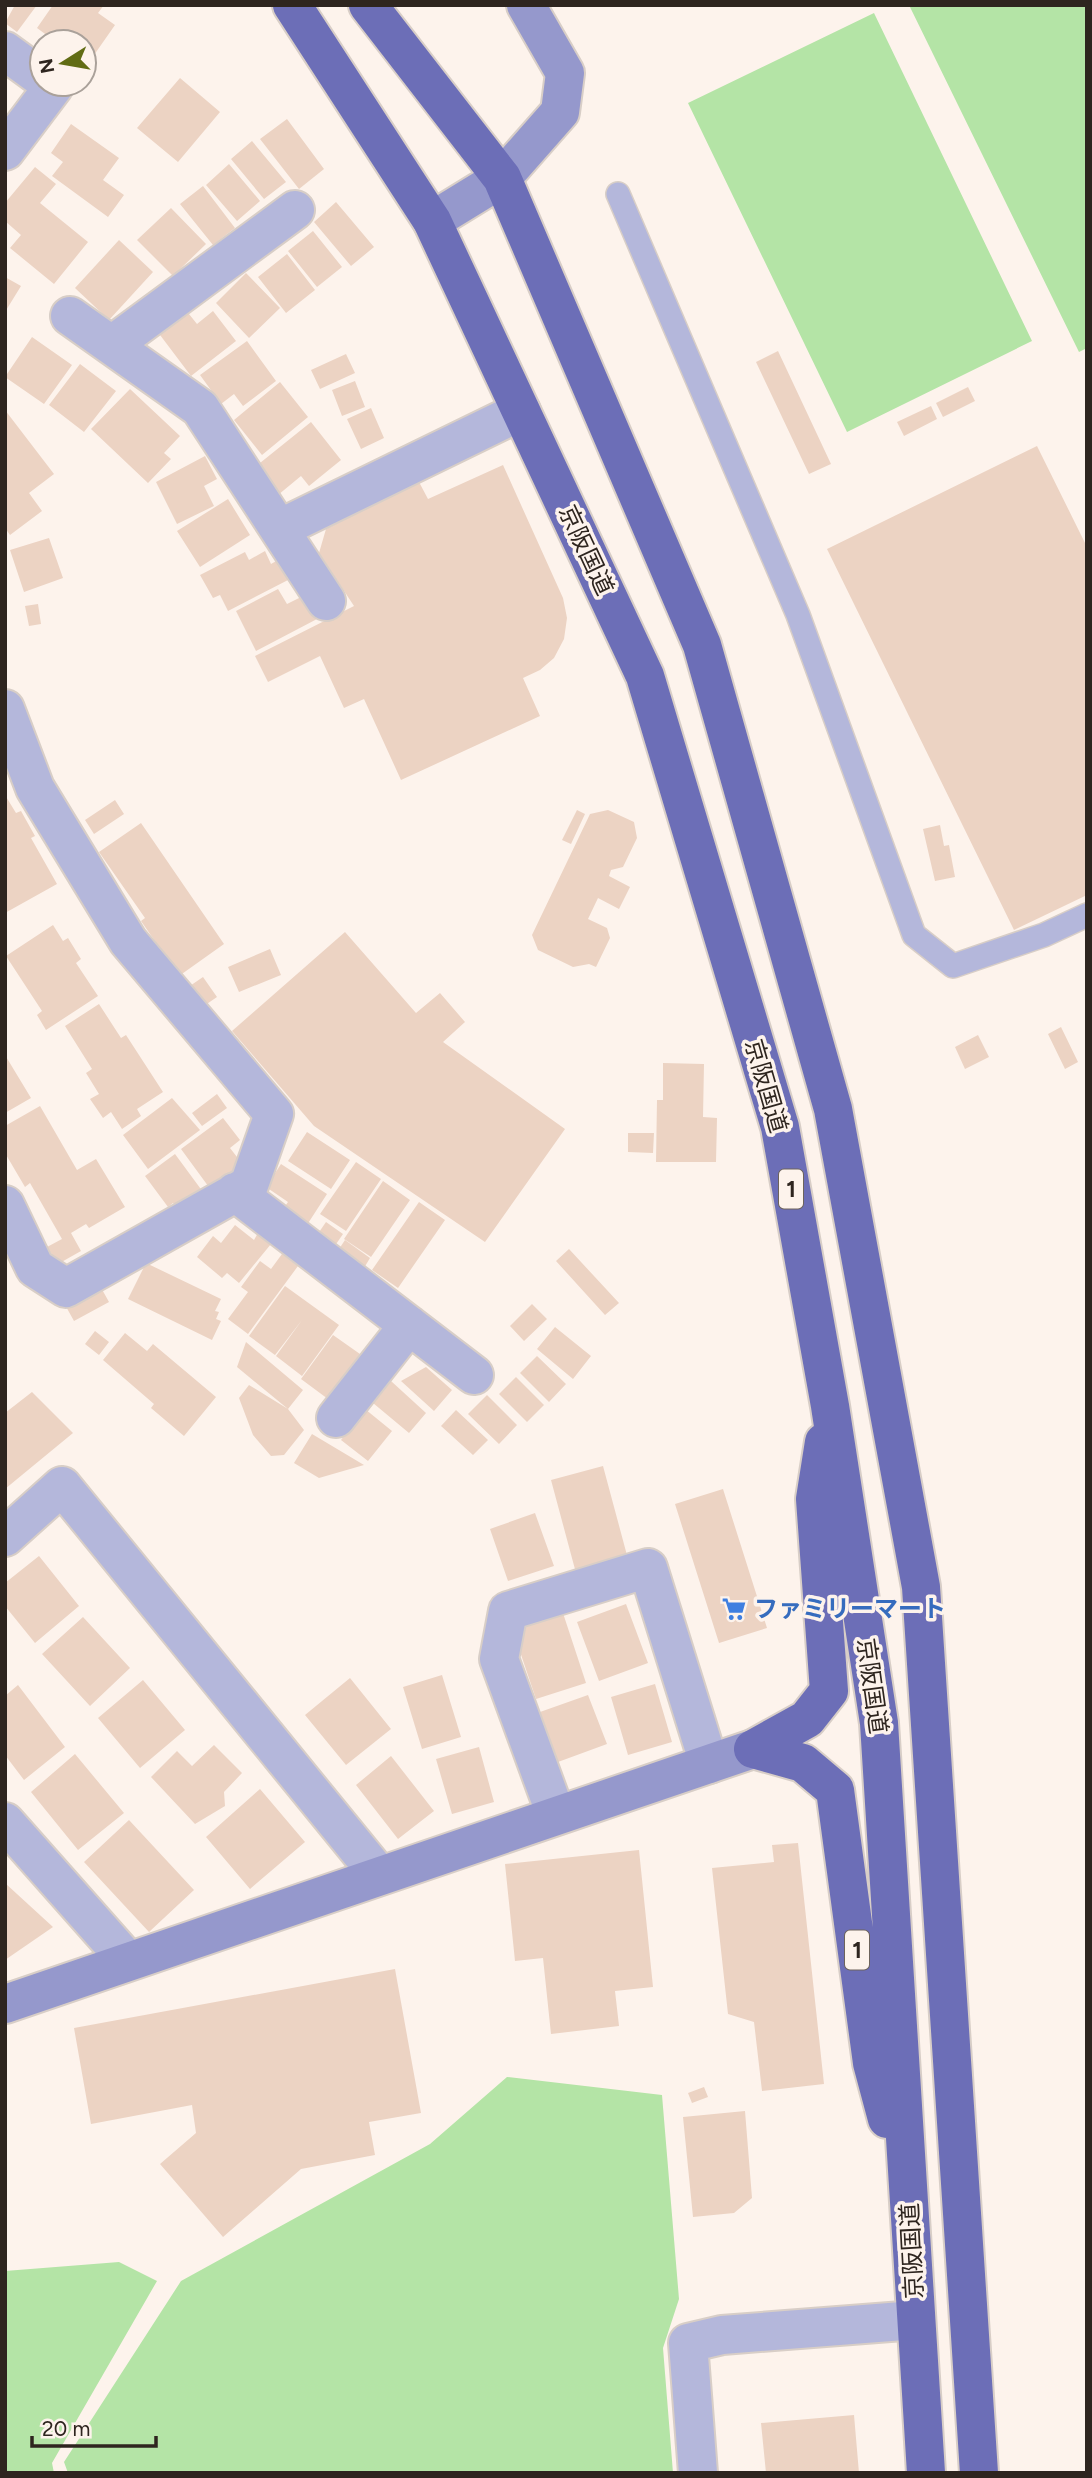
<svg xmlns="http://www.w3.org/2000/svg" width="1092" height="2478" font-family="Figtree,'Noto Sans JP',sans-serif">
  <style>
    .green { fill: #b4e4a6 }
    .building { fill: #ecd3c3 }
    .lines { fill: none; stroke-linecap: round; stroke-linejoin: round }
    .lane-casing { stroke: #d8cec7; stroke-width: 26 }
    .street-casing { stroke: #d8cec7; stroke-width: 42 }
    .secondary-casing { stroke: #d8cec7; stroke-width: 42 }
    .highway-casing { stroke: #d8cec7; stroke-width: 42 }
    .lane { stroke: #b4b7db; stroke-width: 23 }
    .street { stroke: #b4b7db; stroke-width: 38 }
    .secondary { stroke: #9598cc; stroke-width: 38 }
    .highway { stroke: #6c6eb7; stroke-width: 38 }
    .labels { text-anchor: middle; stroke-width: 7; stroke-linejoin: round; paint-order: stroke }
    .shield { fill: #fdf3ec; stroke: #6c635c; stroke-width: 2 }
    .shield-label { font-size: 23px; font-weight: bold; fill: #2e251f }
    .street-label { font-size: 24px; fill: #2e251f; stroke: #fdf3ec }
    .shop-label { font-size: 24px; font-weight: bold; fill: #366cbe; stroke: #fdf3ec; text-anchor: start }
  </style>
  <rect width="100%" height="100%" fill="#fdf3ec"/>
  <path class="green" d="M909,5H1087V348L1079,352Z
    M874,13L1032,341L847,432L688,103Z
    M507,2077L662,2095L679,2299L663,2348L673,2473H68L64,2462L181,2281L430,2144Z
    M119,2262L157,2281L52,2463L54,2473H5V2271Z"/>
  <path class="building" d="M15,5H37L17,32L5,23Z
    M53,5H104L98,13L115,25L87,65L84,62V42H56L37,28Z
    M180,78L220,112L178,162L137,128Z
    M287,119L324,169L299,189L260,139Z
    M71,124L119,158L103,180L124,195L108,217L52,176L63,162L51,153Z
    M252,141L286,182L264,199L231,159Z
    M229,164L260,201L237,221L206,185Z
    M35,167L56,184L40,203L88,242L54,284L10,248L21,235L5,221V203Z
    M203,186L235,228L213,245L180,204Z
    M336,202L374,247L351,266L314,222Z
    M171,208L206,244L173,276L137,240Z
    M313,231L342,267L317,287L288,251Z
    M119,240L153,272L109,320L75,288Z
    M287,254L315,290L286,313L258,277Z
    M246,273L280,308L249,338L216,303Z
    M5,277L21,286L5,312Z
    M185,309L197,324L213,311L236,341L191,376L157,331Z
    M32,337L72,365L44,404L5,377Z
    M247,341L276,381L243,406L234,394L221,404L200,375Z
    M778,351L831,464L809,474L756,362Z
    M346,354L355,373L320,389L311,370Z
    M80,364L116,391L84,432L49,405Z
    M355,381L365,407L342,416L332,390Z
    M280,382L308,417L262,455L234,420Z
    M968,387L975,401L943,417L936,403Z
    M130,389L180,436L164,453L171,459L148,483L91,429Z
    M931,406L937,419L904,436L897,422Z
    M371,408L384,438L361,449L347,419Z
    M5,410L54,474L29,493L42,511L10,535L5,528Z
    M311,422L341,460L309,486L301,476L278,495L255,467Z
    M1037,446L1087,547V895L1014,930L827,549Z
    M205,456L217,479L204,486L214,506L177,524L156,482Z
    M503,465L563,598L567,618L564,639L554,658L540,670L523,678L540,716L401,780L364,699L344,708L320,656L268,682L255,656L354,606L319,553L326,529L419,482L428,499Z
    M228,499L250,535L200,567L177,531Z
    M49,538L63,578L24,592L10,550Z
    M265,551L271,564L278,560L288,580L228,611L220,595L213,598L200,575L245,552L249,560Z
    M278,589L287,604L305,595L317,619L256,651L236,611Z
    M38,604L41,624L29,626L25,606Z
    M5,795L16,813L21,811L35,836L31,838L57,884L5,913Z
    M115,800L124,814L94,834L85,820Z
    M577,810L585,814L571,844L562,840Z
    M608,810L634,822L637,838L623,867L611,870L609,876L630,887L619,909L598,898L588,919L607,928L610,938L596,967L589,964L573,967L538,950L532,935L590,814Z
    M141,823L224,944L179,976L141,921L145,918L99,852Z
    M940,825L944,846L949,845L955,877L935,881L923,829Z
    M53,925L63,941L68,938L81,959L76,963L98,996L46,1030L37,1015L42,1011L6,956Z
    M345,932L416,1013L440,993L465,1022L443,1042L565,1129L485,1242L314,1126L232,1031Z
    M270,949L281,975L239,992L228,967Z
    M203,977L217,997L198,1010L184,990Z
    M99,1004L121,1038L126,1035L163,1092L137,1109L141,1116L122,1129L111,1112L103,1118L90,1099L99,1094L86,1073L92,1069L65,1026Z
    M1061,1027L1078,1062L1065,1069L1048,1034Z
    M978,1035L989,1057L965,1069L955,1047Z
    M5,1055L31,1098L5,1113Z
    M663,1063L704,1064L703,1117L717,1118L716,1162H656L657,1100H663Z
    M217,1094L227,1108L202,1126L192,1113Z
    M172,1098L200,1130L148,1169L123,1135Z
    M40,1106L77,1170L96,1159L125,1207L89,1228L86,1224L71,1233L81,1251L58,1264L47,1247L62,1239L30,1183L25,1187L5,1153V1126Z
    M223,1118L240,1140L230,1148L244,1166L211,1190L181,1149Z
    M307,1132L350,1160L331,1189L288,1161Z
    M628,1133H654L653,1153L628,1152Z
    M175,1154L203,1192L179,1211L173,1203L168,1207L145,1176Z
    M356,1162L381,1179L346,1231L320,1214Z
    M281,1164L327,1194L305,1228L281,1212L288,1202L266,1187Z
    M383,1181L410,1200L371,1257L344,1239Z
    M419,1202L445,1220L398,1288L372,1270Z
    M326,1222L343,1234L332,1250L315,1238Z
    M235,1225L254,1240L258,1233L271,1244L239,1283L227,1273L222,1278L197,1257L213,1236L221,1243Z
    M345,1240L370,1258L361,1273L335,1255Z
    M569,1249L619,1303L605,1315L556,1261Z
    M282,1254L298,1266L248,1334L228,1319L248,1292L241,1287L260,1261L271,1269Z
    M146,1263L221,1299L215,1311L219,1312L216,1319L221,1321L212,1340L128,1299Z
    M99,1284L109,1302L74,1321L64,1303Z
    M285,1286L339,1325L302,1376L276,1356L302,1320L275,1355L249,1336Z
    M532,1304L547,1319L524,1341L510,1326Z
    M555,1327L591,1356L573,1379L537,1349Z
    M95,1331L109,1342L99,1355L85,1344Z
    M125,1333L147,1351L153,1344L216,1397L184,1436L151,1408L154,1404L103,1360Z
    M333,1335L360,1354L328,1399L301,1379Z
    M246,1342L303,1390L288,1409L237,1367Z
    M537,1356L566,1384L549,1402L520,1373Z
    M426,1367L452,1390L434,1411L401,1381Z
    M516,1377L544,1405L527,1422L499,1394Z
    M391,1381L426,1413L409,1433L373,1403Z
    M249,1385L288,1409L304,1430L284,1455L271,1456L253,1435L239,1398Z
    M32,1392L73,1433L5,1489V1413Z
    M487,1395L517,1425L499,1444L468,1414Z
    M365,1409L392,1431L368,1461L341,1440Z
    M456,1410L488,1440L473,1455L441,1426Z
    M312,1434L364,1465L319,1478L294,1463Z
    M603,1466L628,1559L576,1573L551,1480Z
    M723,1489L767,1628L719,1643L675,1504Z
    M535,1513L554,1566L508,1581L490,1529Z
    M39,1556L79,1606L35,1643L5,1606V1583Z
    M560,1604L586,1683L536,1699L510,1622Z
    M626,1604L648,1663L599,1681L577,1622Z
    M83,1617L130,1668L90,1706L42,1654Z
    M442,1675L461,1737L422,1749L403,1687Z
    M350,1678L391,1729L346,1765L305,1715Z
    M143,1680L185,1730L140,1768L98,1718Z
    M655,1684L672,1742L628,1755L611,1697Z
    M18,1685L65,1747L24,1780L5,1755V1696Z
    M588,1695L607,1744L558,1762L540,1712Z
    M214,1745L242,1773L224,1792L225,1806L195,1824L151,1777L177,1751L192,1766Z
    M479,1747L494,1802L452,1814L436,1759Z
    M75,1754L124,1813L78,1850L31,1792Z
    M391,1756L434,1811L398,1839L356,1785Z
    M260,1789L305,1842L250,1889L206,1837Z
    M129,1820L194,1890L149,1932L84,1862Z
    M798,1843L824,2084L762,2091L754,2022L728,2014L712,1868L774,1862L772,1845Z
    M639,1850L653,1987L615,1991L619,2026L551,2034L543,1958L515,1961L505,1864Z
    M5,1883L53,1927L5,1960Z
    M395,1969L421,2113L369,2122L375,2155L301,2169L223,2237L160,2164L196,2133L192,2105L91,2124L74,2028Z
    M704,2087L708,2097L692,2103L688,2093Z
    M745,2111L752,2198L734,2213L693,2217L683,2117Z
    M854,2415L859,2473H766L761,2423Z"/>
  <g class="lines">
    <g class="lane-casing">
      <path id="lane" d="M618,194L798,615L914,935L953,966L1044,935L1087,915"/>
    </g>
    <g class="street-casing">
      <path id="street" d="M5,51L42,78
        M5,151L54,86L50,84
        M70,316L200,408L326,601
        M112,345L295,210
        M279,529L521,411
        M5,709L35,788L128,941L274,1114L249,1185L66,1288L35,1268L5,1205
        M235,1192L474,1375
        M336,1418L409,1325
        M5,1537L62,1486L379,1875
        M556,1815L499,1659L508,1611L648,1568L709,1764
        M5,1822L128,1961
        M698,2473L688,2343L722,2335L916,2320"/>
    </g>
    <g class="secondary-casing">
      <path id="secondary" d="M432,221L502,178L560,112L565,73L526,5
        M5,2004L753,1749"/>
    </g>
    <g class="highway-casing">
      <path id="highway" d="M292,5L432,221L645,676L780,1127L830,1406L879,1723L926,2473
        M368,5L502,178L702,645L833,1109L921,1587L979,2473
        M753,1749L803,1763L835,1790L872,2063L887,2119
        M753,1749L807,1719L829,1691L815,1499L824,1442"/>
    </g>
    <use href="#lane" class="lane"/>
    <use href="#street" class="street"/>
    <use href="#secondary" class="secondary"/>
    <use href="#highway" class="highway"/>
  </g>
  <defs>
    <g id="supermarket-bare" transform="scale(1.89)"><path d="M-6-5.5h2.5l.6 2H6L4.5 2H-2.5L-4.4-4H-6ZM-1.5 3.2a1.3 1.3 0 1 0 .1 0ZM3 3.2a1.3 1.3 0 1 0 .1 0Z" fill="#3f7fe0" stroke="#fdf3ec" stroke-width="2.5" paint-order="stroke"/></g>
  </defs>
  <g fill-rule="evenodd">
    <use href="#supermarket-bare" x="734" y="1609"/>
  </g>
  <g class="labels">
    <g class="shield">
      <rect x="779" y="1169.5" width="24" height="39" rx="5"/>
      <rect x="845" y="1930.5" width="24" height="39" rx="5"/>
    </g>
    <g class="shield-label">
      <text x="791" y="1197">1</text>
      <text x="857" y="1958">1</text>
    </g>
    <g class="street-label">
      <text transform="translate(586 550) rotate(65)" y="8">京阪国道</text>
      <text transform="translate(766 1086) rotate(74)" y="8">京阪国道</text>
      <text transform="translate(872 1686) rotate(82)" y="8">京阪国道</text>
      <text transform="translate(912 2251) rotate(-93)" y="8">京阪国道</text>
    </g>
    <g class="shop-label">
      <text x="754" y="1617">ファミリーマート</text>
    </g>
  </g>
  <rect width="1092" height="2478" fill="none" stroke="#2e251f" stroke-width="14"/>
  <g transform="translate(63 63) rotate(259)"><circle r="33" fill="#fdf3ec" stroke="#aaa19a" stroke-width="2"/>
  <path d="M0-5L12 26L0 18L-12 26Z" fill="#616c14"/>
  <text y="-10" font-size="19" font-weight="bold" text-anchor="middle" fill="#2e251f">N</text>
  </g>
  <path d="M32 2436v10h124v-10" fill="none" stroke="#2e251f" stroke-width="3.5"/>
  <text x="42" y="2436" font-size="21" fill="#2e251f" stroke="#fdf3ec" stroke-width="5" paint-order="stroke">20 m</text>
</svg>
